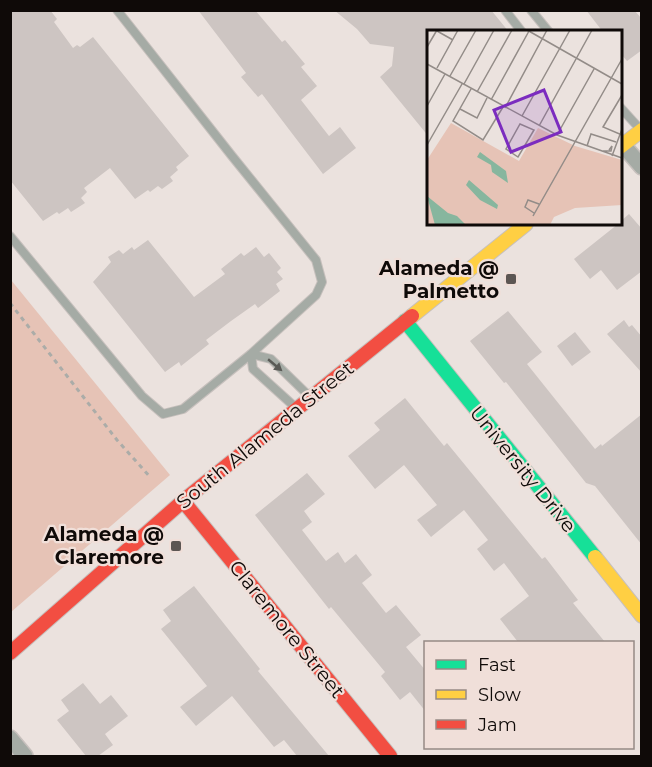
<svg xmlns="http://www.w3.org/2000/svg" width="652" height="767" font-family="Montserrat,sans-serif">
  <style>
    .green { fill: #e6c3b6 }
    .building { fill: #cdc5c2 }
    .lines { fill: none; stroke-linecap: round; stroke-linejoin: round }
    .lane-casing { stroke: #c7c0bd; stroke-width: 10 }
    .street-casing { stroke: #c7c0bd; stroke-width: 18 }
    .fast-casing { stroke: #c7c0bd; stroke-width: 16 }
    .slow-casing { stroke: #c7c0bd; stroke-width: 16 }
    .jam-casing { stroke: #c7c0bd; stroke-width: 16 }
    .path { stroke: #abaca8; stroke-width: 3; stroke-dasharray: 4.5 4.5; stroke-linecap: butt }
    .lane { stroke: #a5aba5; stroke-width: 8 }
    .street { stroke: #a5aba5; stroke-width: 15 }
    .fast { stroke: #16e098; stroke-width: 14 }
    .slow { stroke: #ffcf43; stroke-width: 14 }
    .jam { stroke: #f24e42; stroke-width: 14 }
    .oneway { fill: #5a5a56 }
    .poi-dot { fill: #5c5653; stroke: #f0dfd9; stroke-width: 2 }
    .labels { text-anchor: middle; stroke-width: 4.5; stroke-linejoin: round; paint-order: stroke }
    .poi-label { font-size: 20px; font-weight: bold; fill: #0f0a08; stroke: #f0dfd9; text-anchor: end }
    .street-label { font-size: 20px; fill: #0f0a08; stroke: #f0dfd9 }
    .inset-road { fill: none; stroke: #938c88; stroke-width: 1.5 }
    .view { fill: #7b2cbf; fill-opacity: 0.15; stroke: #7b2cbf; stroke-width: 3 }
    .inset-edge { fill: none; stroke: #0f0a08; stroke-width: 3 }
  </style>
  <rect width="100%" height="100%" fill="#ebe2de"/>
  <path class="green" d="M11,280L170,475L11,612Z"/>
  <path class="building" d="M10,10H50L57,19L54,22L73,48L77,45L80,47L93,37L189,156L176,167L178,170L170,177L173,181L162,189L158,186L150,192L148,190L135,199L110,168L84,188L87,192L81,198L85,203L71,212L68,208L59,214L57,212L43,221L10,180Z
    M198,10H255L282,42L285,40L305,64L301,67L317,86L301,100L329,136L340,127L356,148L323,174L262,94L258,97L241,77L246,73Z
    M334,10H491L509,32H429V137L380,77L392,66L394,47L370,44L357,29Z
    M586,10H634L642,19V50L627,61L621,54V32H603Z
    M629,214L642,229V271L617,290L601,270L590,279L574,259L618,224H621V221Z
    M148,240L194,297L225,274L221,269L241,253L244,256L256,247L264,257L269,253L281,268L277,272L283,279L276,284L280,291L258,308L255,304L231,321L206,340L209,344L181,366L179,362L165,372L93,282L111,262L108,257L119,250L123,254L132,247L134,250Z
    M508,311L542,352L527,364L595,449L601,444L602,446L642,414V545L595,486L586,483L506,382L504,383L470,341Z
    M624,320L629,327L632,325L642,337V373L607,334Z
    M575,332L591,352L572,366L557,346Z
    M405,398L444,446L447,443L542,559L545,557L578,600L573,603L605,642H518L500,619L529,596L504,563L494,571L477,549L488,540L464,510L431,537L417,520L437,505L404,465L375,489L348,456L380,430L374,423Z
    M307,473L325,494L304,511L312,522L302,530L326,561L338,552L345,563L356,554L372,575L362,583L386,613L396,605L421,635L406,647L426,671V712L410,692L400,700L381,676L385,672L331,607L329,609L255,515Z
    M194,586L260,669L258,671L329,756H297L284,740L274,747L232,696L196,726L180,707L207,686L161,629L171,621L163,610Z
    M83,683L100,704L111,695L128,716L105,734L113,745L98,756H86L57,720L69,711L61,700Z"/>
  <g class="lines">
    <g class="lane-casing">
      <path id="lane" d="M505,10L522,32
        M531,10L549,32
        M620,107L640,129
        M10,236L142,396L163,414L183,409L251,354L316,295L322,282L316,260L232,156L117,10
        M295,407L253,369L251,354L271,359L308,395"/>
    </g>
    <g class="street-casing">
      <path id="street" d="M623,145L642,167
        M10,738L25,756"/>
    </g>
    <g class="fast-casing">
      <path id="fast" d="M405,321L595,557"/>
    </g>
    <g class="slow-casing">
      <path id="slow" d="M620,147L642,130
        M412,316L526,224
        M595,557L642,616"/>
    </g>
    <g class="jam-casing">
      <path id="jam" d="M183,501L390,756
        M10,653L183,501L412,316"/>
    </g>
    <path class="path" d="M10,303L117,440L151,478"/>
    <use href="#lane" class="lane"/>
    <use href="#street" class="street"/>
    <use href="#fast" class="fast"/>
    <use href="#slow" class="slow"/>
    <use href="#jam" class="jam"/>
  </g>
  <defs><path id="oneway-solid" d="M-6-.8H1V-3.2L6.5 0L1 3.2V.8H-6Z" transform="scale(1.5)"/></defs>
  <use class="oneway" href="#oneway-solid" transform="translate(275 365) rotate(40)"/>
  <g class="poi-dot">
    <rect x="505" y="273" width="12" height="12" rx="3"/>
    <rect x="170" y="540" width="12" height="12" rx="3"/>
  </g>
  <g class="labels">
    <g class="poi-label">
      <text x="499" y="275">Alameda @<tspan x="499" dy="23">Palmetto</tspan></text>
      <text x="164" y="541">Alameda @<tspan x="164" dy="23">Claremore</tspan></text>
    </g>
    <g class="street-label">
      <text transform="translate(265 435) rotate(-39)" y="7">South Alameda Street</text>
      <text transform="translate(523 469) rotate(51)" y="7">University Drive</text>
      <text transform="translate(287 629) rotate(51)" y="7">Claremore Street</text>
    </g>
  </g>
  <g transform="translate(427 30)">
    <rect width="195" height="195" fill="#ebe2de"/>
    <path d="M24,93L92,131L111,98L148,116L195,130V175L148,178L127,187L123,195H0V130Z" fill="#e6c3b6"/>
    <path d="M53,122L79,141L81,153L65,142L64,135L50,127ZM42,150L71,175L70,179L53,170L39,155ZM0,166L21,183L30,186L39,195H8Z" fill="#87b69e"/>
    <path class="inset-road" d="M100,0L195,54M10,1L26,10M0,17L10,0M0,34L130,105L195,128M10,38L31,0M23,46L49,0M37,54L67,0M44,59L26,91L56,110L76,77M50,62L85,0M195,65L176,97L195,105M64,70L102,1M0,76L18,44M78,78L120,0M33,79L50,88L60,68M95,86L143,0M93,94L107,100L91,127L79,119ZM112,96L165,0M130,105L167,39M0,115L35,54M160,116L164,104L189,112M176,121H184L185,116L182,120M185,126L195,99M107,183L98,177L101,170L112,174M106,186L195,29"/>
    <path class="view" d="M117,60L134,102L84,122L67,80Z"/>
    <rect width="195" height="195" class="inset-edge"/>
  </g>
  <rect width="652" height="767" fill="none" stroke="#0f0a08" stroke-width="24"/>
  <rect x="424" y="641" width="210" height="108" fill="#f0dfd9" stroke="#968a85" stroke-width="1.5"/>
  <rect x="436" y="660" width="30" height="9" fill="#16e098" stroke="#968a85" stroke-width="1.5"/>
  <text x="478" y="671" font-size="18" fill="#0f0a08">Fast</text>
  <rect x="436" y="690" width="30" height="9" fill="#ffcf43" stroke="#968a85" stroke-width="1.5"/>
  <text x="478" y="701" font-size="18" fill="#0f0a08">Slow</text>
  <rect x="436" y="720" width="30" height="9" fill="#f24e42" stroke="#968a85" stroke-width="1.5"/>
  <text x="478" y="731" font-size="18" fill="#0f0a08">Jam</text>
</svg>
